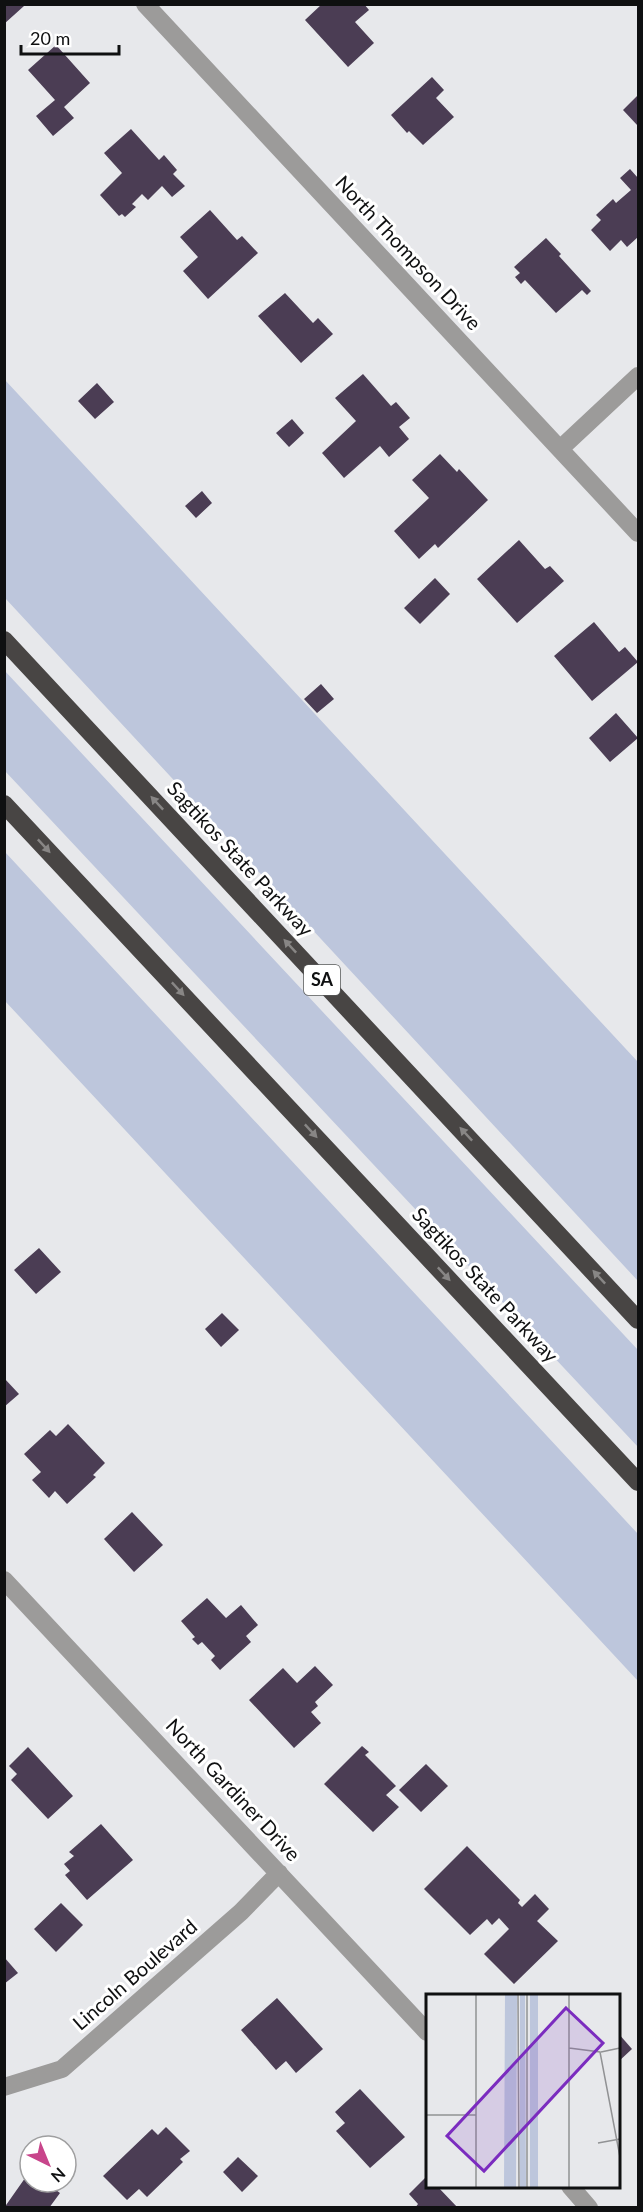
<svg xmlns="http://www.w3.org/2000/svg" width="643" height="2212" font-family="Lato,sans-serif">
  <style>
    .green { fill: #bdc6dc }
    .building { fill: #4b3d54 }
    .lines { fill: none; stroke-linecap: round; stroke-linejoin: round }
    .minor { stroke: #9c9b9a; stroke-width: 18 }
    .highway { stroke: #484544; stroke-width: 18 }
    .oneway { fill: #888685 }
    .labels { text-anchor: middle; stroke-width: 6; stroke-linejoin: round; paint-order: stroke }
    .shield { fill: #fff; stroke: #575858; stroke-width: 1.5 }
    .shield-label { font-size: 18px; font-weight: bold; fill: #0f1011 }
    .street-label { font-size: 20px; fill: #0f1011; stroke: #fff }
    .inset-road { fill: none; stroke: #919294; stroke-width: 1.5 }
    .view { fill: #7b2cbf; fill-opacity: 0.15; stroke: #7b2cbf; stroke-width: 3 }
    .inset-edge { fill: none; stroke: #0f1011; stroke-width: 3 }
  </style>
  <rect width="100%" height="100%" fill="#e7e8eb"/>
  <path class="green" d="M5,380L638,1062V1281L5,598Z
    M4,670L638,1350V1447L5,771Z
    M5,852L638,1534V1681L5,1001Z"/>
  <path class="building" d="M4,4L24,6L4,24Z
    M322,4H364L369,10L355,22L374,43L348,67L305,20Z
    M56,45L90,83L64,107L74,118L53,136L36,116L55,100L28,70Z
    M432,77L444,90L436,98L454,117L423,145L409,131L407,133L391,115Z
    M638,95V126L623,110Z
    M131,129L159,160L164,155L177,170L173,174L185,186L172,197L162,186L148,200L142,194L132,204L136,207L125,217L122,214L119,216L100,195L122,173L104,153Z
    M630,169L638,178V237L627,247L621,240L610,251L591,230L601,220L596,215L613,199L616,203L631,190L620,178Z
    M210,210L237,240L242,236L258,253L208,299L183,271L198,257L180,237Z
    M546,238L561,254L559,256L591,291L587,295L582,290L556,313L525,280L521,284L515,277L520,273L514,267Z
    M285,293L313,323L318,318L333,334L301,363L258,316Z
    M363,374L391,406L396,402L410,418L399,427L409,439L389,457L380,446L344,478L322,453L356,421L335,398Z
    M97,383L114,402L95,419L78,401Z
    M292,419L304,433L289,447L276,433Z
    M440,454L457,472L459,469L488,500L438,548L435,544L419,559L394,531L429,498L412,480Z
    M202,491L212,503L196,518L185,506Z
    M519,540L545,569L550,566L564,581L517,623L477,579Z
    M435,578L450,594L420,624L404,608Z
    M594,622L619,652L625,647L638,662L592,701L554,656Z
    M321,684L334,699L317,713L304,699Z
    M616,713L638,738L610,762L589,738Z
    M39,1248L61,1272L36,1294L14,1270Z
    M222,1313L239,1330L221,1347L205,1329Z
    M4,1378L19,1394L4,1407Z
    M68,1424L105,1463L93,1475L96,1477L67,1504L55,1491L49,1498L32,1480L41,1472L24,1454L50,1430L56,1436Z
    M132,1512L163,1545L134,1572L104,1539Z
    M207,1598L226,1618L241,1605L258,1625L246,1636L251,1642L220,1670L211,1660L215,1656L202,1642L198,1645L192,1639L195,1637L181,1621Z
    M315,1666L333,1685L315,1702L318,1706L311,1712L321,1723L294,1748L249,1700L283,1668L297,1683Z
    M362,1746L369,1752L365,1755L396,1786L386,1795L399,1807L373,1832L324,1784Z
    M28,1747L73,1796L48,1819L11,1780L17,1774L9,1766Z
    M426,1764L448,1786L421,1812L399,1790Z
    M101,1824L133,1860L87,1900L65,1875L70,1871L64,1864L74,1856L69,1852Z
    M467,1846L520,1900L518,1903L522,1907L535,1894L549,1909L537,1921L558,1941L514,1984L484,1954L509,1929L499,1918L492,1925L487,1919L470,1935L424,1889Z
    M61,1903L83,1925L56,1952L34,1929Z
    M4,1957L18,1973L4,1984Z
    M277,1998L323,2049L296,2073L286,2061L276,2070L241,2030Z
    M618,2033L632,2049L618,2062Z
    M360,2089L405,2137L370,2168L336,2131L345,2123L335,2112Z
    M166,2127L190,2151L180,2159L183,2162L147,2197L139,2189L127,2200L103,2176L152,2129L158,2135Z
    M238,2157L258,2176L242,2192L223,2172Z
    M30,2171V2182H45L60,2193L49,2208H4Z
    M427,2176V2186H437L458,2208H415L418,2204L409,2194Z"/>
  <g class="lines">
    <path class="minor" d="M145,4L638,533
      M560,449L638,376
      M4,1580L427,2032
      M4,2087L62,2069L241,1912L279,1873
      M570,2186L589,2208"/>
    <path class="highway" d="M4,640L638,1320
      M4,804L638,1482"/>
  </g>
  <defs><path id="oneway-solid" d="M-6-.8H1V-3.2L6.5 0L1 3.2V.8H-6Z" transform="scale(1.5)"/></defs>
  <g class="oneway">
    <use href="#oneway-solid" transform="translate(157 803) rotate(-133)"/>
    <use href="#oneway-solid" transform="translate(44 846) rotate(47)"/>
    <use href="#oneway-solid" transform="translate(290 946) rotate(-133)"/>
    <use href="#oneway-solid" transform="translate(178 989) rotate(47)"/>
    <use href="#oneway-solid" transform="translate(311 1131) rotate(47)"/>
    <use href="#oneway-solid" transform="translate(466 1134) rotate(-133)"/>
    <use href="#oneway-solid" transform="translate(444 1274) rotate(47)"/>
    <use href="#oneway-solid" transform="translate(599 1277) rotate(-133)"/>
  </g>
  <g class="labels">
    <rect class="shield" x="304" y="965" width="36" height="30" rx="4.5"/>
    <g class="shield-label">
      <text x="322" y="986">SA</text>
    </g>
    <g class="street-label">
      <text transform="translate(408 253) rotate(47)" y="7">North Thompson Drive</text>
      <text transform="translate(240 859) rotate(47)" y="7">Sagtikos State Parkway</text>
      <text transform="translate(485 1285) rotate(47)" y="7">Sagtikos State Parkway</text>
      <text transform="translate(233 1790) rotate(47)" y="7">North Gardiner Drive</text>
      <text transform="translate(135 1975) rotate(-41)" y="7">Lincoln Boulevard</text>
    </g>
  </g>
  <g transform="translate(426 1994)">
    <rect width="194" height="194" fill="#e7e8eb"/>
    <path d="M79,0H91L90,193H78ZM94,0H99L100,193H94ZM104,0H112V193H104Z" fill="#bdc6dc"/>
    <path class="inset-road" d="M50,0V193M92,0L93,193M101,0V193M143,0V193M143,54L174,58L194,163M175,58L194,54M0,121H50M172,149L194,145"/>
    <path class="view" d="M140,14L177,49L58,177L21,142Z"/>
    <rect width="194" height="194" class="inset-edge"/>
  </g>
  <rect width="643" height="2212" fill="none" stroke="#0f1011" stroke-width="12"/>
  <g transform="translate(48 2164) rotate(137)"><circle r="28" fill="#ffffff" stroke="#9f9fa0" stroke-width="1.5"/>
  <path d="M0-4.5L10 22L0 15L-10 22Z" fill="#c8458b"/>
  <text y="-9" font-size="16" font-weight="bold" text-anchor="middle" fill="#0f1011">N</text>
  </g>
  <path d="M21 45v9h98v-9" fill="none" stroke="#0f1011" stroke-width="3"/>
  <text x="30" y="45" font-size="18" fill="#0f1011" stroke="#ffffff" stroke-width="4.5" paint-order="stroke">20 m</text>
</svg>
